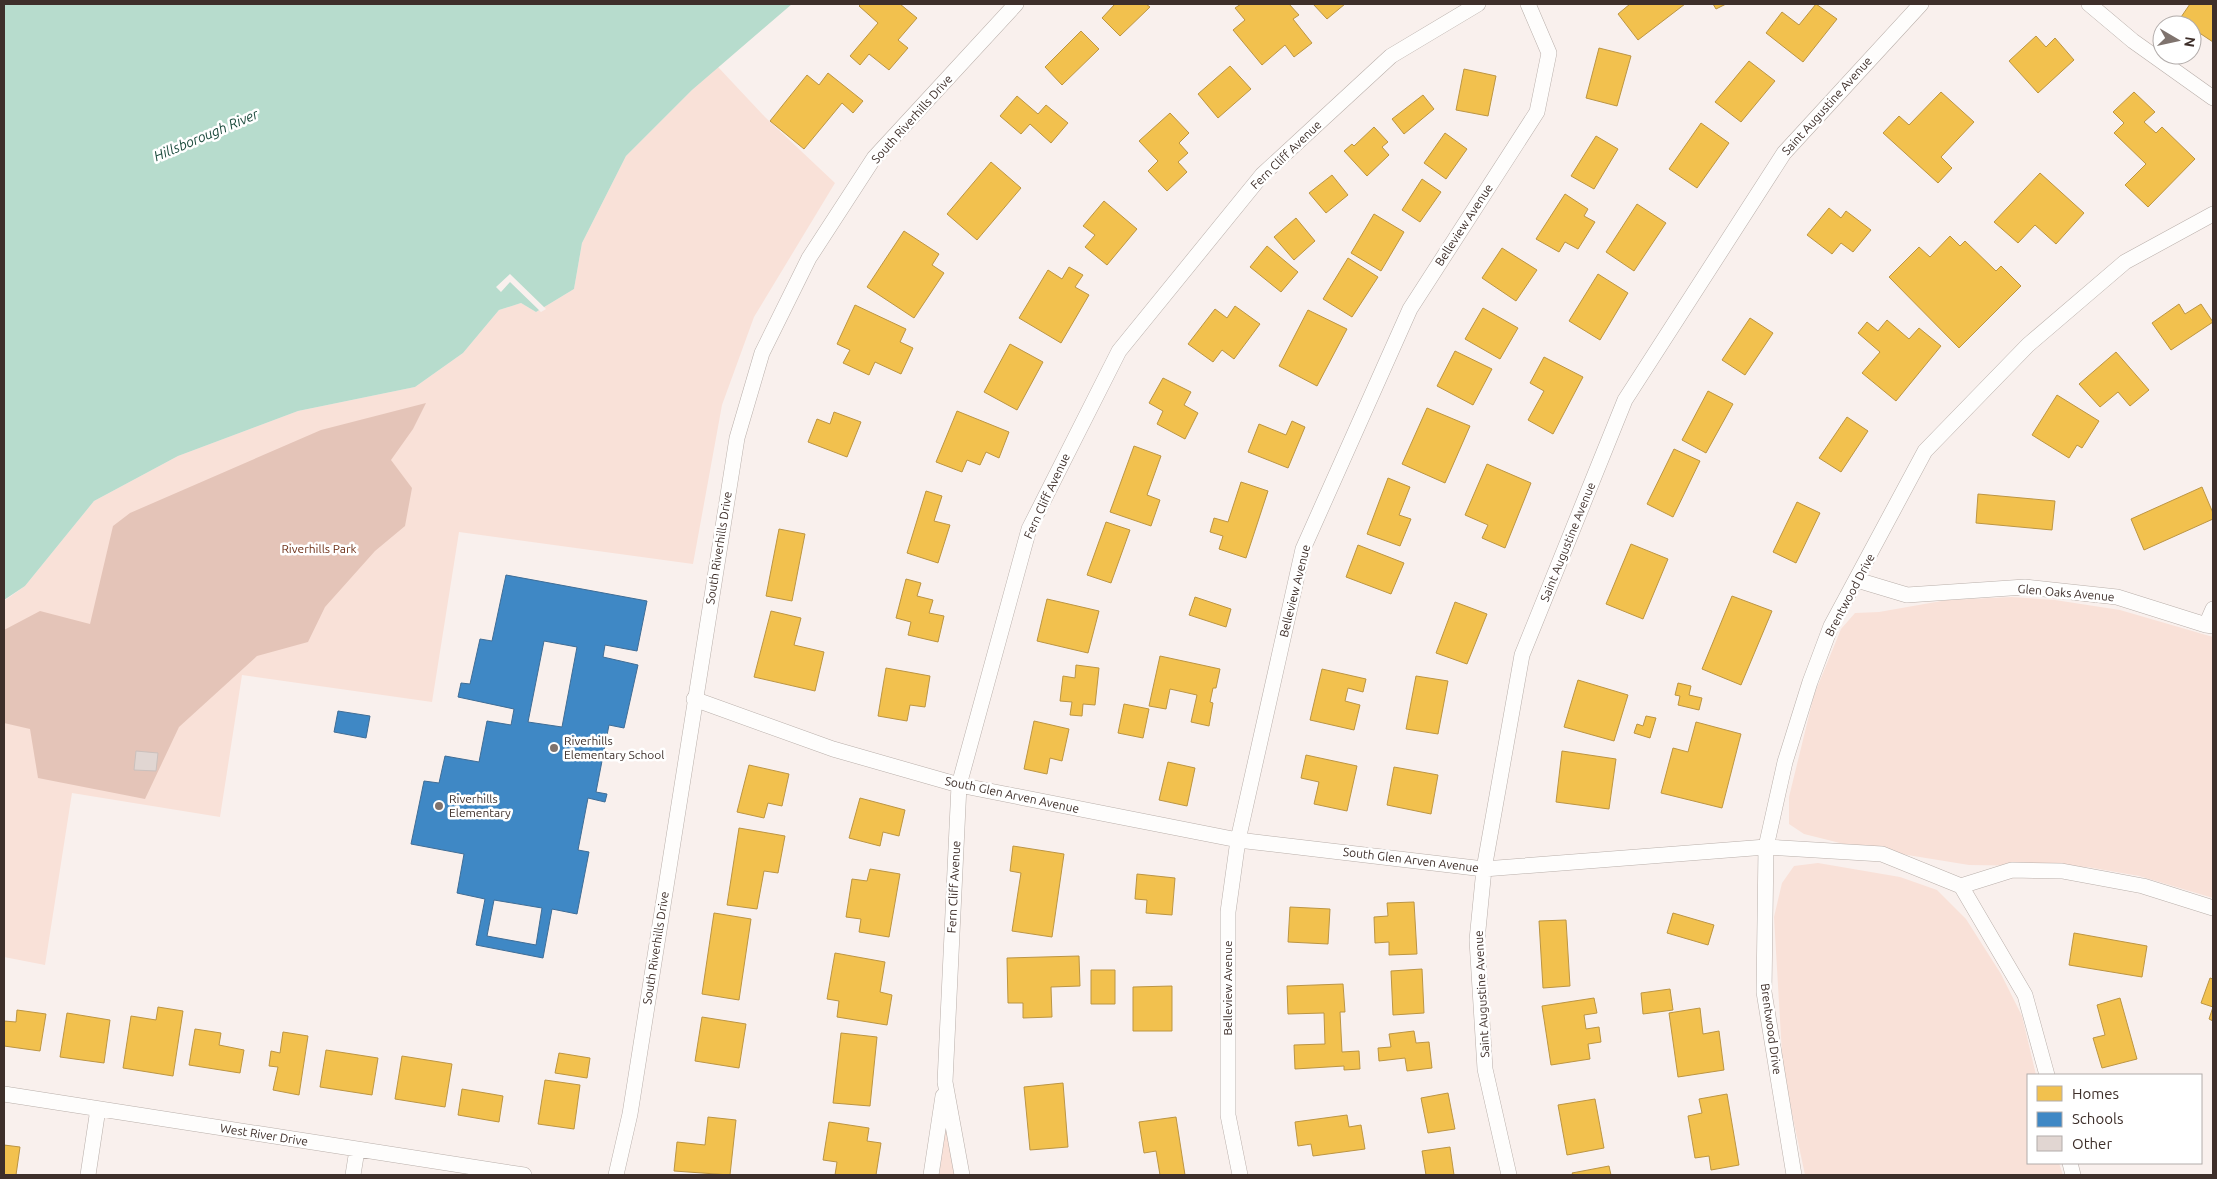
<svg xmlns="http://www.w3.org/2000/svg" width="2217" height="1179" font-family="Ubuntu,sans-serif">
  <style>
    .green { fill: #f9e1d8 }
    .forest { fill: #e4c4b8 }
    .water { fill: #b7dccd }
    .pier { fill: #f9f0ed }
    .homes { fill: #f2c14e; stroke: #bc9543 }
    .schools { fill: #3f88c5; stroke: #3f6d96; fill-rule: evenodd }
    .building { fill: #e1d6d2; stroke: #cbc0bc }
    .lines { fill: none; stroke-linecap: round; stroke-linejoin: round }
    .minor-casing { stroke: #b9afaa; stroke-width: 16 }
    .minor { stroke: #fefdfc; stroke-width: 15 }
    .poi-dot { fill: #7f736e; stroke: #fff; stroke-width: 2 }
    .labels { text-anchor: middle; stroke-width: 5; stroke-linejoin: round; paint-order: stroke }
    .street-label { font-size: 12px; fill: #3e2f2a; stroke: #fff }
    .park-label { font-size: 12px; fill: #6d2f16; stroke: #fff }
    .poi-label { font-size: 12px; fill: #3e2f2a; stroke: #fff; text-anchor: start }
    .water-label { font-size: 14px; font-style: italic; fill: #1c4b3d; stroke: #fff }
  </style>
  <rect width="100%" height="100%" fill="#f9f0ed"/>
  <path class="green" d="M718,67L765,117L835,183L754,317L722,405L693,564L459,532L432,702L242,675L220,817L72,793L45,965L4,957V601L25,586L94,501L178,456L298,411L415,387L463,353L499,310L521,303L536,312L574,289L582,243L626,156L692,90Z
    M2012,597L2055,600L2120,610L2213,637V898L2139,876L2087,867L1969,865L1852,846L1804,834L1789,824V797L1814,695L1841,629L1855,613L1879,612L1947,600Z
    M1818,863L1900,877L1937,890L1966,919L2001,974L2022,1016L2036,1075H2028V1163H2059L2063,1175H1805L1783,1071L1774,917L1782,883L1794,866Z
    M946,1121L958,1175H939Z"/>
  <path class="forest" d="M426,403L413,429L391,460L412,488L405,526L375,551L325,607L308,642L257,656L179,727L145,799L38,778L30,729L4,723V630L40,611L90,624L113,526L130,513L321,430Z"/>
  <path class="water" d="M4,4H792L692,90L626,156L582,243L574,289L536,312L521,303L499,310L463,353L415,387L298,411L178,456L94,501L25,586L4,600Z"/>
  <path class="pier" d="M510,274L546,309L541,312L510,282L501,292L496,287Z"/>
  <path class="homes" d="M861,4H900L917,18L898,40L908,48L889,70L869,54L860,65L850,56L878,23L859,6Z
    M1115,4H1146L1150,7L1120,36L1102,18Z
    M1241,4H1289L1299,15L1293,19L1312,43L1294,57L1285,45L1262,65L1233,30L1245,20L1235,8Z
    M1313,4H1345L1327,19Z
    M1630,4H1685L1638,40L1618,14Z
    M1713,4H1726L1716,9Z
    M1816,4L1837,19L1803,62L1766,33L1782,12L1799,25Z
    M2190,4H2213V42L2192,28V25H2187L2179,20Z
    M1081,31L1099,49L1062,85L1045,67Z
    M2036,36L2046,47L2055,38L2074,60L2038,93L2009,61Z
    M1599,48L1631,56L1617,106L1586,98Z
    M1749,61L1775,81L1741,122L1715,102Z
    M1230,66L1251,89L1218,118L1198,94Z
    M1464,69L1496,76L1488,116L1456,110Z
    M828,73L863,101L853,113L842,103L804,149L770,121L807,75L819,85Z
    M1941,92L1974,122L1941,157L1952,168L1938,183L1883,133L1899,116L1909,125Z
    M2134,92L2155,112L2144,122L2156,133L2162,127L2195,159L2148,207L2125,185L2146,164L2114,133L2124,123L2113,112Z
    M1423,95L1434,109L1404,134L1392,119Z
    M1017,96L1038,114L1046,105L1068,123L1051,143L1030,124L1021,134L1000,116Z
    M1170,113L1189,133L1179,143L1188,153L1178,162L1187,172L1167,191L1148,171L1158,161L1139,141Z
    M1701,123L1729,143L1697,188L1669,169Z
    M1374,127L1388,142L1382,147L1389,155L1367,176L1344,151L1352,144L1354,146Z
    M1445,133L1467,149L1446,179L1424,163Z
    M1596,136L1618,149L1594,189L1571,176Z
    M991,162L1021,188L977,240L947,214Z
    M2040,173L2084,213L2056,244L2035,225L2018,243L1994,222Z
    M1332,175L1348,195L1326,213L1309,193Z
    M1422,179L1441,192L1420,222L1402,210Z
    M1565,194L1588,209L1584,216L1595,222L1578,249L1565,242L1559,252L1536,239Z
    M1104,201L1137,229L1107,265L1085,247L1095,235L1083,226Z
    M1637,204L1666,223L1634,271L1606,252Z
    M1829,208L1841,218L1846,211L1871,230L1853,252L1841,243L1832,254L1807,235Z
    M1374,214L1404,232L1381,271L1351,253Z
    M1296,218L1315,241L1294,260L1274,237Z
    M904,231L939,254L932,265L944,273L914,318L867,287Z
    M1950,236L1960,246L1965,241L1996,271L2001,266L2021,286L1959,348L1889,277L1919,247L1930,257Z
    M1267,246L1298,272L1281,292L1250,267Z
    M1502,248L1537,270L1516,301L1482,278Z
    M1348,258L1378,277L1352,317L1323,299Z
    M1069,267L1083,275L1075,287L1089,295L1061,343L1019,318L1048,270L1062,279Z
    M1598,274L1628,293L1600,340L1569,321Z
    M2179,304L2185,314L2201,304L2213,322L2171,350L2152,323Z
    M855,305L906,329L900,342L913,348L901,374L875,362L869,375L843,363L850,350L837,344Z
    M1235,306L1260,324L1234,359L1222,350L1213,362L1188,344L1215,309L1227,318Z
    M1483,308L1518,328L1500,359L1465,339Z
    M1308,310L1347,329L1317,386L1279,366Z
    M1750,318L1773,333L1745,375L1722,360Z
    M1887,320L1909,339L1919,328L1941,346L1896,401L1862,373L1880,352L1858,333L1867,322L1878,331Z
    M1010,344L1043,362L1017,410L984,392Z
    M1455,351L1492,369L1473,405L1437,386Z
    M2116,352L2149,390L2130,406L2118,392L2100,407L2079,384Z
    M1544,357L1583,377L1553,434L1528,420L1544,391L1530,383Z
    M1163,378L1191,392L1184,405L1198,413L1185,439L1157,424L1163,411L1149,403Z
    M1708,391L1733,404L1706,453L1682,440Z
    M2057,395L2099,421L2082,448L2077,445L2069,458L2032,435Z
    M1427,408L1470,426L1445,483L1402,464Z
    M957,411L1009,432L999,458L986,452L980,465L967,460L962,472L936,462Z
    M834,412L861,422L847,457L808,442L817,419L830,424Z
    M1847,417L1868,431L1841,472L1819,458Z
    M1292,421L1305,427L1288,468L1248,452L1259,424L1286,435Z
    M1134,446L1161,456L1147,495L1160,500L1151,526L1110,512Z
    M1674,449L1700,461L1673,517L1647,504Z
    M1487,464L1531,483L1505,548L1482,538L1488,525L1465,515Z
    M1388,478L1410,487L1399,515L1411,519L1400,546L1367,534Z
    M1241,482L1268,491L1246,558L1219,549L1223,536L1210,532L1214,518L1228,522Z
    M2202,487L2213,513V519L2144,550L2131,519Z
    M926,491L942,496L934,521L950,525L938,563L907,553Z
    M1978,494L2055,501L2052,530L1976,523Z
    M1797,502L1820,513L1796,563L1773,552Z
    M1106,522L1130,530L1111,583L1087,575Z
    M779,529L805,534L792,601L766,596Z
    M1631,544L1668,559L1643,619L1606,604Z
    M1358,545L1404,563L1391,594L1346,577Z
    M906,579L921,583L917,596L933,600L929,613L944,616L938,642L908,635L911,622L896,618Z
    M1732,596L1772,611L1741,685L1702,669Z
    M1195,597L1231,609L1226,627L1189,615Z
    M1047,599L1099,611L1088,653L1037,641Z
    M1455,602L1487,614L1467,664L1436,653Z
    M771,611L801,618L794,645L824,652L815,691L754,677Z
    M1160,656L1220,669L1216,688H1213L1210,702L1213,703L1209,726L1191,722L1197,695L1170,689L1166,709L1149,706Z
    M1076,665L1099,668L1095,705L1083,704L1082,716L1070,715L1072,702L1060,701L1063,676L1075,678Z
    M886,668L930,676L925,707L910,705L907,721L878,716Z
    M1322,669L1366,679L1363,692L1348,688L1345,701L1360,705L1354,730L1310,720Z
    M1416,676L1448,681L1438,734L1406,729Z
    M1578,680L1628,695L1614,741L1564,727Z
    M1678,683L1691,686L1689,695L1702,698L1699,710L1678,705L1680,696L1675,695Z
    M1124,704L1149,709L1143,738L1118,733Z
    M1646,716L1656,718L1650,738L1634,733L1637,724L1643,726Z
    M1034,721L1069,729L1062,761L1050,758L1047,774L1024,769Z
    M1696,722L1741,734L1722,808L1661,793L1673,748L1688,752Z
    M1562,751L1616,759L1609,809L1556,802Z
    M1306,755L1357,766L1347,811L1314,804L1319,782L1301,778Z
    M1168,762L1195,768L1187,806L1159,800Z
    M749,765L789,774L782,806L768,803L764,818L737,812Z
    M1394,767L1438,775L1431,814L1387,805Z
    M860,798L905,810L899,836L883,832L880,846L849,838Z
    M739,828L785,836L778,873L764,871L757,909L727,905Z
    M1013,846L1064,854L1052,937L1012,931L1021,873L1010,871Z
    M870,869L900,874L889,937L859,932L861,919L846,917L852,879L867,881Z
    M1137,874L1175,878L1172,915L1146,913L1147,900L1135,899Z
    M1414,902L1417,954L1389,955V942L1375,943L1374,917L1388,916L1387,903Z
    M1290,907L1330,909L1328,944L1288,942Z
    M714,913L751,919L739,1000L702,994Z
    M1673,913L1714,925L1708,945L1667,933Z
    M1566,920L1570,986L1543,988L1539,921Z
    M2074,933L2147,946L2142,977L2069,965Z
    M835,953L885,962L880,992L892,995L887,1025L837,1017L839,1001L827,999Z
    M1079,956L1080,986L1051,987L1052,1017L1023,1018V1003H1008L1007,958Z
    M1422,969L1424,1013L1393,1015L1391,971Z
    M1091,970H1115V1004H1091Z
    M2210,978L2213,979V1007L2201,1003Z
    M1343,984L1345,1012H1340L1342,1052L1359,1051L1360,1069L1344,1070V1066L1295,1069L1294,1045L1325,1044L1324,1013L1288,1014L1287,986Z
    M1172,986V1031H1133V987Z
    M1670,989L1673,1010L1643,1014L1641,993Z
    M1594,998L1597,1013L1584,1015L1586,1029L1599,1027L1601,1042L1588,1044L1590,1059L1551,1065L1542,1006Z
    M2120,998L2137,1059L2102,1068L2093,1038L2105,1035L2097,1005Z
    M158,1007L183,1011L173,1076L123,1068L131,1016L156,1020Z
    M2213,1007V1021L2209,1019Z
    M1700,1008L1703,1034L1719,1031L1724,1070L1678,1077L1669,1013Z
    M17,1010L46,1014L40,1051L4,1046V1021L16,1022Z
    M67,1013L110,1020L104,1063L60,1057Z
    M702,1017L746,1024L739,1068L695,1061Z
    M195,1029L221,1033L219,1045L244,1050L240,1073L189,1065Z
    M1414,1031L1416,1043L1429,1042L1432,1068L1407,1071L1405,1058L1379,1061L1378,1048L1391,1047L1389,1034Z
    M283,1032L308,1036L299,1095L273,1090L278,1067L269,1066L271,1051L280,1053Z
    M841,1033L877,1037L870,1106L833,1103Z
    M326,1050L378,1058L372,1095L320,1087Z
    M559,1053L590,1058L587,1078L555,1073Z
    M402,1056L452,1064L445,1107L395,1099Z
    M545,1080L580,1085L574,1129L538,1124Z
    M1063,1083L1068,1147L1030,1150L1024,1087Z
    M462,1089L503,1096L499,1122L458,1115Z
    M1448,1093L1455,1129L1428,1133L1421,1098Z
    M1727,1094L1739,1165L1711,1170L1709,1156L1695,1158L1688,1116L1702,1113L1699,1099Z
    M1595,1099L1604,1148L1567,1155L1558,1105Z
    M1347,1115L1349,1127L1361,1125L1365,1149L1313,1156L1311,1144L1298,1146L1295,1122Z
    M708,1117L736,1120L730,1175L674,1171L677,1142L705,1145Z
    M1176,1117L1185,1175H1160L1156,1151L1144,1153L1139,1122Z
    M829,1122L869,1128L867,1141L881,1143L876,1175H835L837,1162L823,1160Z
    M4,1145L20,1147L16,1175H4Z
    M1450,1147L1454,1175H1426L1422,1151Z
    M1609,1166L1611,1175H1573L1572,1173Z"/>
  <path class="schools" d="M506,575L647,601L637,651L605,645L603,657L638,665L624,728L609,725L596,792L607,794L605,802L588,798L578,850L589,852L577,914L552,909L543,958L476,945L485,899L457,893L464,854L411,844L424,781L439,783L445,756L479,762L487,721L511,725L514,709L458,697L461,683L470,684L480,639L492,641ZM544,641L577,647L562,727L528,722ZM494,900L542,908L536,945L487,936Z
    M338,711L370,716L366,738L334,732Z"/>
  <path class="building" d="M136,751L158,753L156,771L134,770Z"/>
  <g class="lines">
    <g class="minor-casing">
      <path id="minor" d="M2089,4L2133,41L2213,98
        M1857,580L1907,595L2025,587L2117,597L2206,625L2213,626
        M2206,625L2213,609
        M694,699L833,749L959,785L1238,840L1484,869L1766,847L1882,854L1961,886L2025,995L2047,1075
        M1961,886L2012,870L2062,871L2143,886L2213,908
        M4,1094L524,1175
        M2070,1163L2073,1175
        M88,1175L98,1109
        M353,1175L357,1150
        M616,1175L630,1114L737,438L762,353L809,258L874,158L1016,4
        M931,1175L943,1096
        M962,1175L945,1082L959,785L1029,529L1119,351L1262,175L1391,56L1478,4
        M1240,1175L1228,1115V912L1238,840L1303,549L1410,309L1537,112L1549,53L1528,4
        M1509,1175L1485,1069L1477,940L1484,869L1522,655L1625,400L1784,153L1921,4
        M1794,1175L1764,992L1766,847L1785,762L1810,682L1831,626L1925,451L2028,345L2125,262L2213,214"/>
    </g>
    <use href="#minor" class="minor"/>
  </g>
  <g class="poi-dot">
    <circle cx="554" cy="748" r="5"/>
    <circle cx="439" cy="806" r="5"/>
  </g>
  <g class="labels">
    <g class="street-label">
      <text transform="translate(1827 106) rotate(-48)" y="4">Saint Augustine Avenue</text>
      <text transform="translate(912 119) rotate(-48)" y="4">South Riverhills Drive</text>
      <text transform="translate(1286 155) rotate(-44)" y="4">Fern Cliff Avenue</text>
      <text transform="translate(1464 225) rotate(-57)" y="4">Belleview Avenue</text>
      <text transform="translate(1047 496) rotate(-65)" y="4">Fern Cliff Avenue</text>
      <text transform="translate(1568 542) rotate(-68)" y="4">Saint Augustine Avenue</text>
      <text transform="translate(719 548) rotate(-81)" y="4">South Riverhills Drive</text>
      <text transform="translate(1295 591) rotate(-76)" y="4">Belleview Avenue</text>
      <text transform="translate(2066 593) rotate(5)" y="4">Glen Oaks Avenue</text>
      <text transform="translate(1850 595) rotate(-62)" y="4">Brentwood Drive</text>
      <text transform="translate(1012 795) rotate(12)" y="4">South Glen Arven Avenue</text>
      <text transform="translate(1411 860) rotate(7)" y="4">South Glen Arven Avenue</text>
      <text transform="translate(954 887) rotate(-87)" y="4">Fern Cliff Avenue</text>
      <text transform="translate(656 948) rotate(-81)" y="4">South Riverhills Drive</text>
      <text transform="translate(1228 988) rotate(-90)" y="4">Belleview Avenue</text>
      <text transform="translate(1482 994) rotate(-93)" y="4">Saint Augustine Avenue</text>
      <text transform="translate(1771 1029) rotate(82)" y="4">Brentwood Drive</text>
      <text transform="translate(264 1135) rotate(9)" y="4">West River Drive</text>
    </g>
    <g class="park-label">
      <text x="319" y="553">Riverhills Park</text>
    </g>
    <g class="poi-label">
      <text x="564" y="745">Riverhills<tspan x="564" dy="14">Elementary School</tspan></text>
      <text x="449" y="803">Riverhills<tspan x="449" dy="14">Elementary</tspan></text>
    </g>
    <g class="water-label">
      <text transform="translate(206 135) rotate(-23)" y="5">Hillsborough River</text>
    </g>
  </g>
  <rect width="2217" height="1179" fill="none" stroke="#3e2f2a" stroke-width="10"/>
  <rect x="2027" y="1074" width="175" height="90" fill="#ffffff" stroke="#b2acaa"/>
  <rect x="2037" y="1086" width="25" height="15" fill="#f2c14e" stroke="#b2acaa"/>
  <text x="2072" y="1099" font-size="15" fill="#3e2f2a">Homes</text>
  <rect x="2037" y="1112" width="25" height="15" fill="#3f88c5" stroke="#b2acaa"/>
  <text x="2072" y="1124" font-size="15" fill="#3e2f2a">Schools</text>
  <rect x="2037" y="1136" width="25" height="15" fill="#e1d6d2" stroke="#b2acaa"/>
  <text x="2072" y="1149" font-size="15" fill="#3e2f2a">Other</text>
  <g transform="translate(2177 40) rotate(99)"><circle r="24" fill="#ffffff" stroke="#b2acaa"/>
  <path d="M0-4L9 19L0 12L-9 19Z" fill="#7f736e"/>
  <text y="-8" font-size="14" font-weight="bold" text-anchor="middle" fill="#3e2f2a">N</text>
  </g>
</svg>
